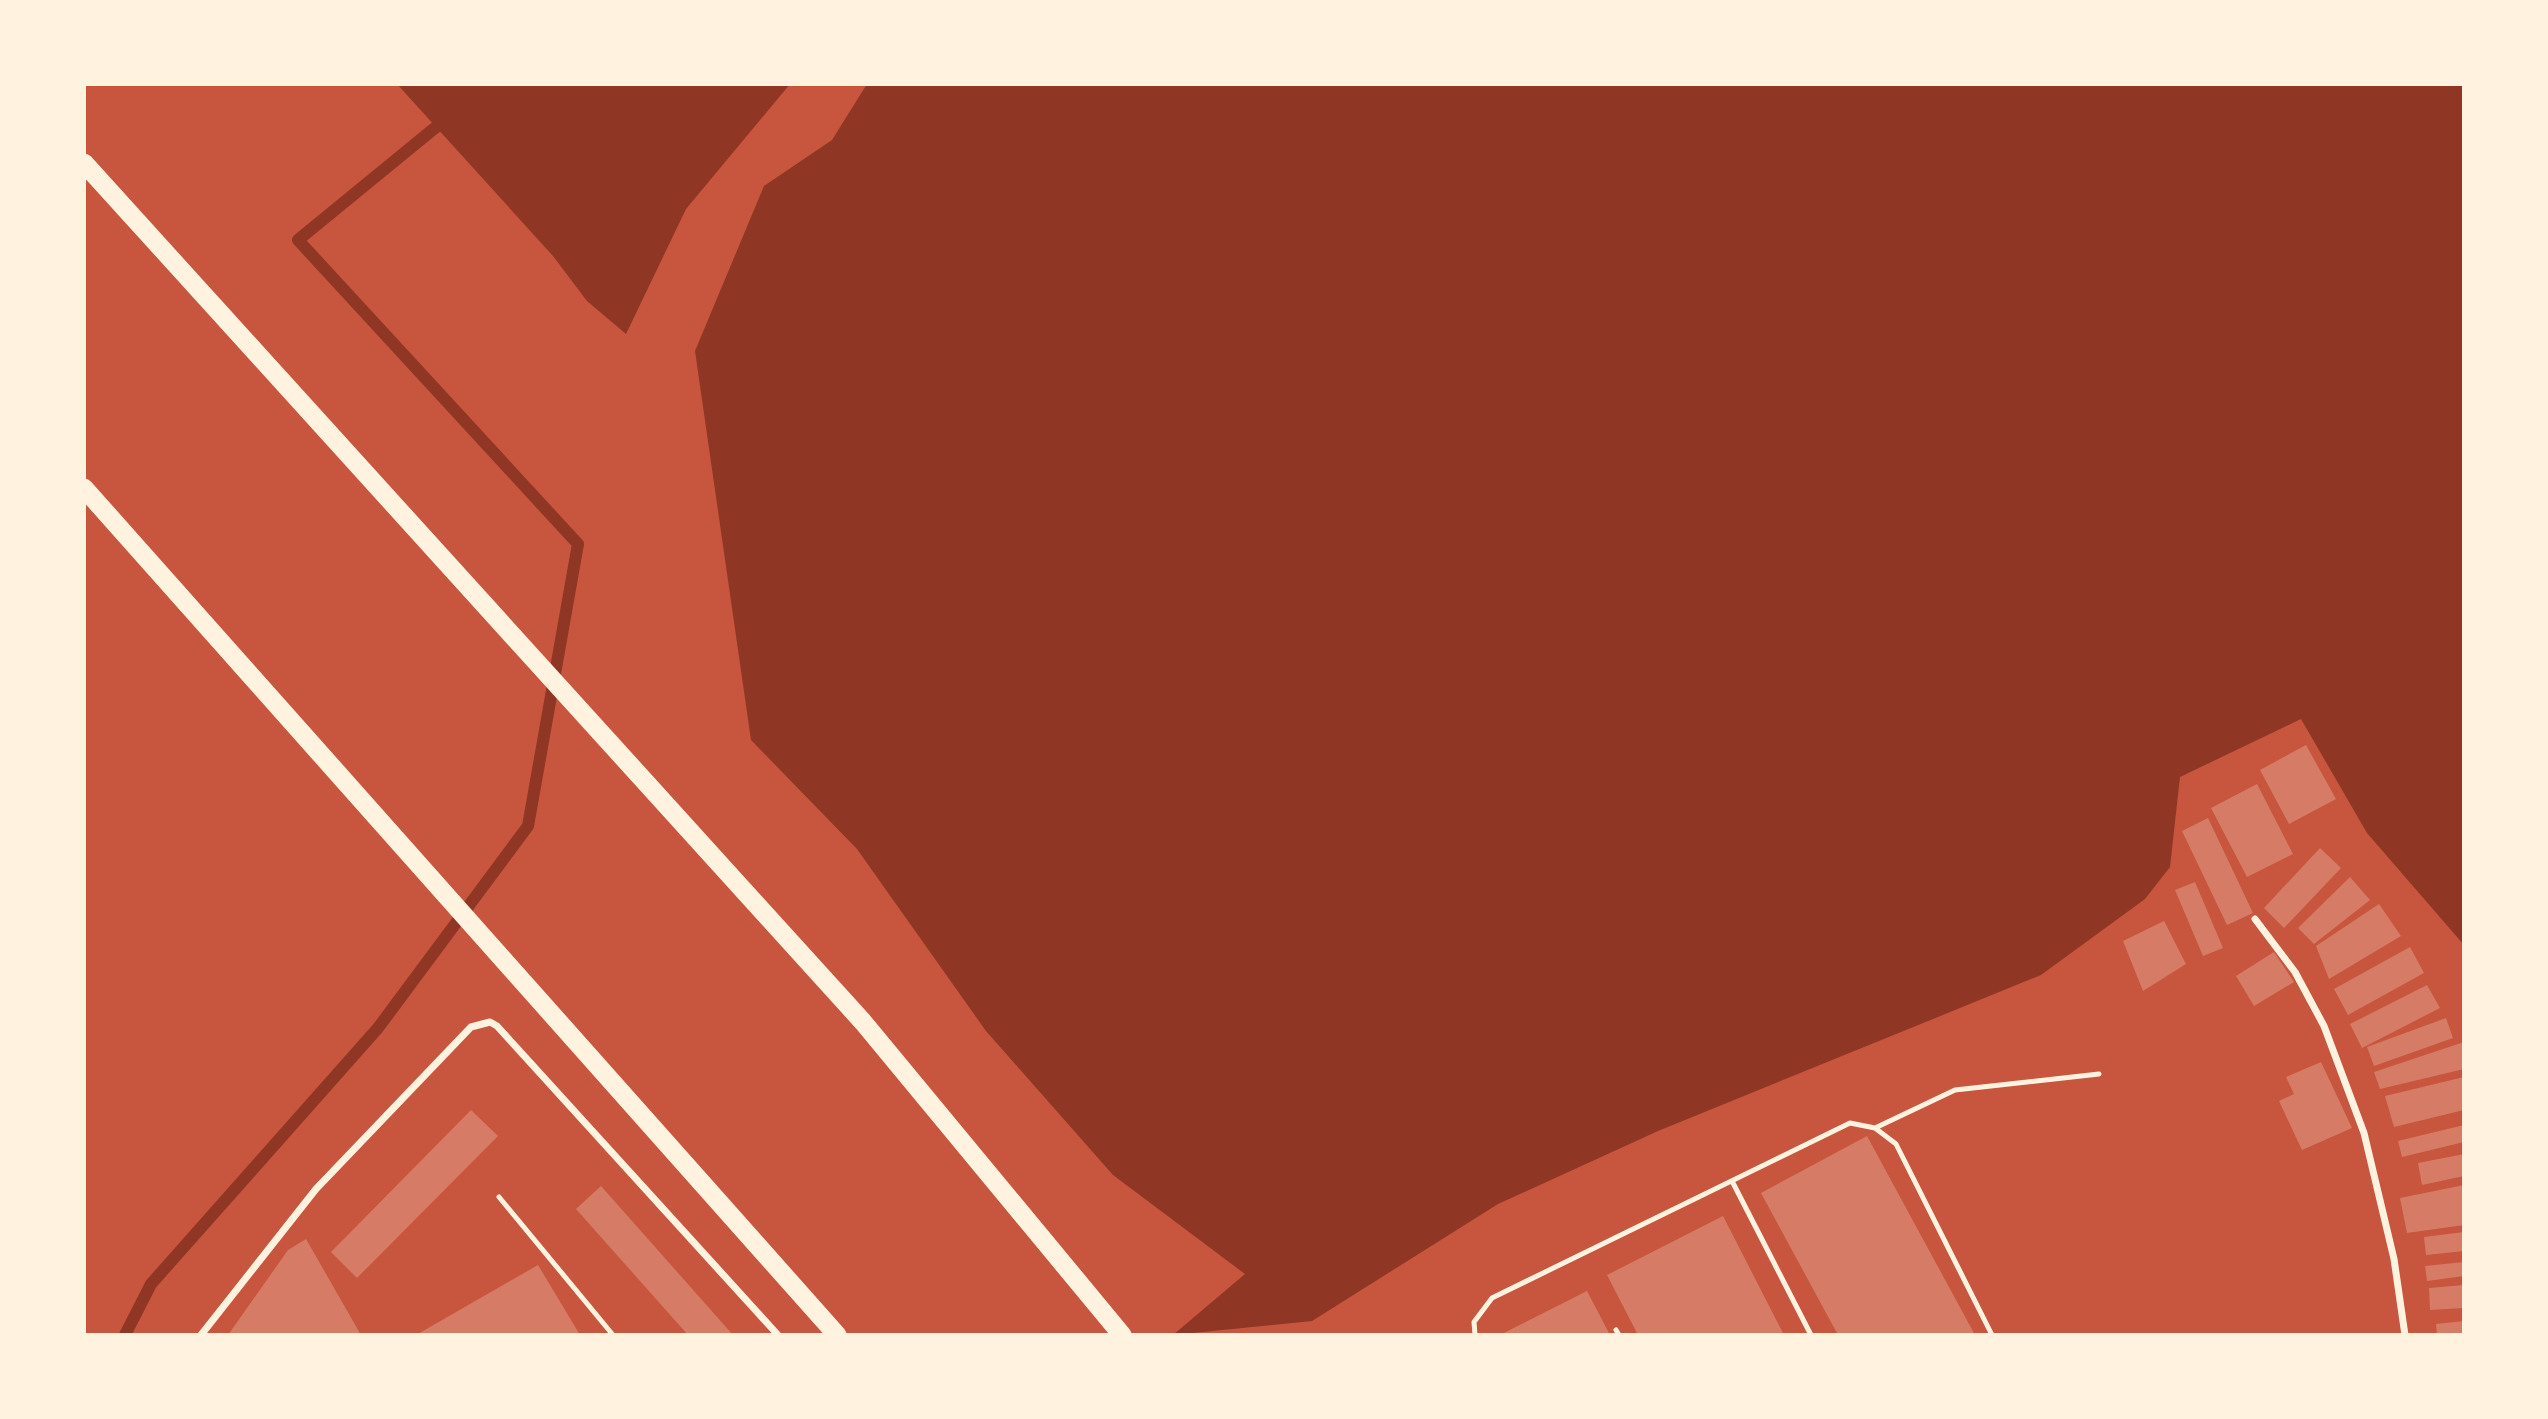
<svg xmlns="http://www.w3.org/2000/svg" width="2548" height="1419" font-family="Karla,sans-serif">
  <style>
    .water { fill: #8f3625 }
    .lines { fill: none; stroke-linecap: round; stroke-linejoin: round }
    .stream { stroke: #8f3625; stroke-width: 12 }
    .building { fill: #d67c66 }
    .service { stroke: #fff3e0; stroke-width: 5 }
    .minor { stroke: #fff3e0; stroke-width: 7 }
    .trunk { stroke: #fff3e0; stroke-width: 19 }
  </style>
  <rect width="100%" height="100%" fill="#c8553d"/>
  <path class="water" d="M397,84H790L686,209L626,334L587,301L553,256Z
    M867,84H2464V945L2367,833L2301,719L2180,777L2170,867L2145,899L2041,975L1658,1131L1498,1204L1312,1321L1173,1335L1245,1274L1113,1175L986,1031L857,849L751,740L695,351L764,186L832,140Z"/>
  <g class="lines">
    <path class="stream" d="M125,1335L151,1284L378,1028L528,826L578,544L298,240L447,118"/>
  </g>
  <path class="building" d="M2306,745L2336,799L2289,824L2260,770Z
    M2257,784L2293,854L2247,877L2211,808Z
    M2208,818L2253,913L2227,925L2182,831Z
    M2320,848L2341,868L2284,928L2264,908Z
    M2350,877L2370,900L2314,944L2298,928Z
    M2195,882L2223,948L2203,956L2175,890Z
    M2379,904L2401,936L2329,979L2316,946Z
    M2164,921L2186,964L2143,991L2123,941Z
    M2410,947L2424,973L2348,1015L2334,989Z
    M2274,952L2294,982L2254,1006L2236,976Z
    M2427,985L2440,1008L2362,1048L2350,1024Z
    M2446,1018L2453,1038L2374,1066L2367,1047Z
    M2464,1042V1069L2380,1089L2374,1072Z
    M2321,1062L2352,1128L2302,1150L2279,1101L2294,1094L2286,1077Z
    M2464,1077V1110L2394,1127L2385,1096Z
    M471,1110L498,1136L357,1278L331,1252Z
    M2464,1125V1142L2402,1157L2398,1141Z
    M1867,1136L1975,1335H1838L1761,1193Z
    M2464,1154V1176L2422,1185L2418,1163Z
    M2464,1185V1225L2407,1233L2400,1198Z
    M601,1186L733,1335H688L576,1209Z
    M1723,1216L1784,1335H1638L1607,1275Z
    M2464,1232V1251L2426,1255L2424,1237Z
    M306,1239L361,1335H228L288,1250Z
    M2464,1262V1276L2427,1281L2425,1266Z
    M538,1265L580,1335H416Z
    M2464,1285V1308L2430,1310L2429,1288Z
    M1587,1291L1610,1335H1500Z
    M2464,1321V1335H2437L2436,1324Z"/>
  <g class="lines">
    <path class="service" d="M1875,1128L1955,1090L2099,1074
      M1732,1181L1811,1335
      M499,1197L613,1335
      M1616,1330L1619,1335
      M1475,1335L1474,1322L1492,1298L1850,1123L1875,1128L1896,1144L1992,1335"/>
    <path class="minor" d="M2255,919L2295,972L2324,1026L2364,1133L2394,1259L2405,1335
      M201,1335L316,1189L471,1027L490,1022L497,1026L778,1335"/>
    <path class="trunk" d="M84,163L863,1022L1122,1335
      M84,488L837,1335"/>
  </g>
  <rect width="2548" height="1419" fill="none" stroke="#fff3e0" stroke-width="172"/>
</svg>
